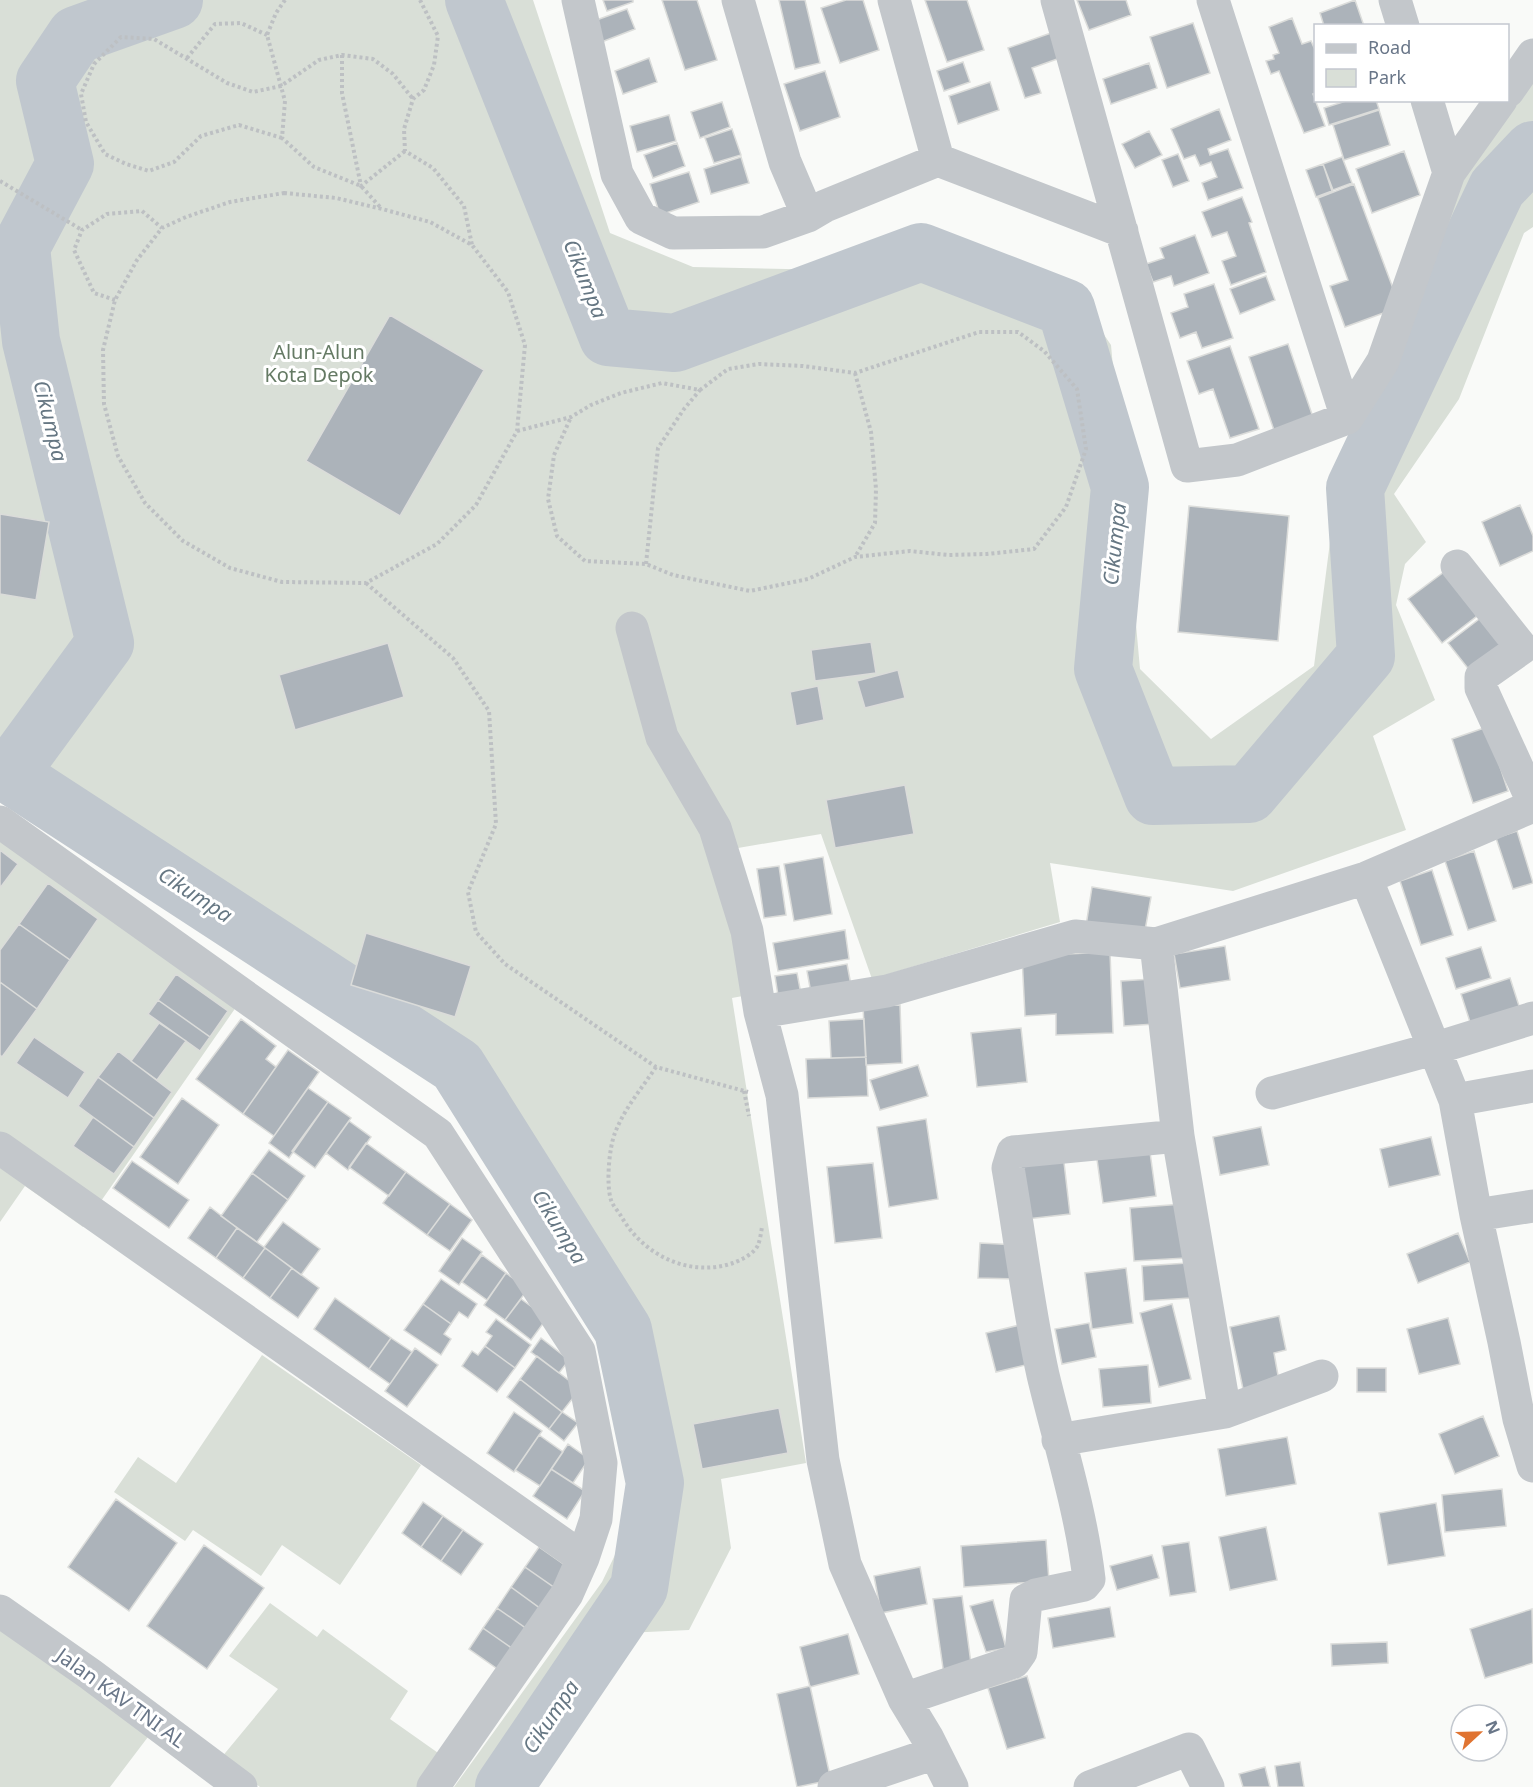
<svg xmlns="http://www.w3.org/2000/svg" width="1533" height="1787" font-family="'Noto Sans',sans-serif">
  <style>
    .green { fill: #d9dfd7 }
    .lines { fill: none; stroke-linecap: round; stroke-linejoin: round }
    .river { stroke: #c0c7ce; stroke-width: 58 }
    .building { fill: #acb3ba; stroke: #dbdcda; stroke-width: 1.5 }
    .path { stroke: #bdc0c3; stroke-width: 4; stroke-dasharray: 3 3; stroke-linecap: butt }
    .minor { stroke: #c3c7cb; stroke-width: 33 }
    .labels { text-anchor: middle; stroke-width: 6; stroke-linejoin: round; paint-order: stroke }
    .park-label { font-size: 20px; fill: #657a64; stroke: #fff }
    .street-label { font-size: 20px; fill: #697688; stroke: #fff }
    .water-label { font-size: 21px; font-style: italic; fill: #667783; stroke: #fff }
  </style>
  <rect width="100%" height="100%" fill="#f9faf8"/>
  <path class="green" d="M0,0H533L610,233L693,267L931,272L1068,282L1111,345L1140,669L1211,739L1314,666L1334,511L1400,350L1460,180L1533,79V227L1524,233L1459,399L1394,494L1426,542L1405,564L1396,605L1435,700L1373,736L1406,830L1233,891L1050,863L1060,922L872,979L821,834L738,848L764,992L732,998L806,1463L721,1479L731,1548L689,1630L626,1633L530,1787H454L602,1582L649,1484L617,1330L451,1069L281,942L230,929L0,779Z
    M0,831L241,1000L83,1227L25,1186L0,1222Z
    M262,1355L421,1465L340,1585L282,1545L261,1576L193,1530L185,1541L114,1492L138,1457L176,1483Z
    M270,1603L317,1637L323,1629L408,1691L390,1719L441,1755L420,1787H260L221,1758L278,1689L229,1656Z
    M0,1627L151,1733L110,1787H0Z"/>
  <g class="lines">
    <path class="river" d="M174,0L76,35L45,81L65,164L21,247L31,341L105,643L9,774L457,1066L623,1330L655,1483L639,1588L504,1787
      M474,0L608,337L675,343L921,252L1066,308L1120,487L1103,669L1153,796L1249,794L1366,656L1355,488L1497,188L1533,150"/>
  </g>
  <path class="building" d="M603,0H633V2L607,11Z
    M662,0H697L717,60L685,70Z
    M779,0H805L820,63L795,69Z
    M846,0H863L879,50L840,63L821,8Z
    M925,0H967L984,50L947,62Z
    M1077,0H1126L1131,15L1089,30Z
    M1355,0L1364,26H1324L1320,13Z
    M627,9L635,29L599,43L591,22Z
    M1292,18L1302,44L1311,41L1316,52V93L1313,94L1325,126L1304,133L1279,71L1271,74L1266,61L1274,59L1273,55L1279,53L1269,27Z
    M1193,23L1210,73L1167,88L1150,37Z
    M1051,33L1060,58L1032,68L1041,93L1025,98L1008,48Z
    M649,58L657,82L623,94L615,71Z
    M963,62L970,82L944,91L937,71Z
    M1149,63L1157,88L1111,104L1103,79Z
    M825,71L840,117L800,131L784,84Z
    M990,82L999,110L958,124L949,96Z
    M1349,100H1376L1379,109L1329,125L1324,108Z
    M722,102L730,127L700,138L691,112Z
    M1219,109L1231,140L1208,149L1210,155L1228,149L1243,188L1208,200L1202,183L1217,177L1211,162L1200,166L1195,155L1184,159L1171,129Z
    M1379,110L1390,145L1344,160L1333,125Z
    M669,115L676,141L637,152L630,126Z
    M732,129L741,155L714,163L705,138Z
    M1149,131L1162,155L1135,168L1122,144Z
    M677,143L685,166L653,178L644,155Z
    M1404,151L1420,195L1372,213L1356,169Z
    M1178,154L1189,181L1173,187L1162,160Z
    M741,157L749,183L711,194L704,169Z
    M1342,157L1352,183L1333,190L1323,164Z
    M1323,164L1332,191L1316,197L1306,170Z
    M689,172L699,202L660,215L650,184Z
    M1354,184L1400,307L1345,327L1330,286L1348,280L1318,198Z
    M1242,197L1252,222L1249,223L1266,272L1231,285L1222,261L1236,256L1227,232L1212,237L1202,212Z
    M1195,235L1209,273L1174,286L1171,276L1153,282L1146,264L1164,258L1160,248Z
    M1266,276L1275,300L1240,314L1230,289Z
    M1214,284L1233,338L1202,348L1196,332L1180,338L1171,313L1188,307L1184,294Z
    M390,315L484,370L400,516L306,461Z
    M1288,344L1317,429L1278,442L1249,357Z
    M1230,346L1259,429L1230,438L1213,389L1199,394L1187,361Z
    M1520,505L1533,536V551L1500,566L1482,522Z
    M1189,506L1289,516L1278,641L1178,632Z
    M0,514L49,522L36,600L0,594Z
    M1444,572L1477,616L1442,643L1408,599Z
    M1487,613L1508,641L1470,671L1448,643Z
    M871,642L876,673L815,681L811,650Z
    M388,643L404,697L295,730L279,675Z
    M898,670L905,698L865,708L857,681Z
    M818,686L824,720L796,726L790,692Z
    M1487,727L1508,791L1473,803L1452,739Z
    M905,785L914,834L835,848L826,800Z
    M1517,831L1533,883L1513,889L1496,838Z
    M0,850L18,864L0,888Z
    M1474,851L1496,921L1468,930L1445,861Z
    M823,857L832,914L794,921L784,864Z
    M779,866L786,915L764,918L757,869Z
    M1432,870L1453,935L1421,945L1400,881Z
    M48,883L98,919L70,960L19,924Z
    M1092,887L1151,897L1144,936L1086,926Z
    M19,924L70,960L37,1009L0,982V950Z
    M845,930L849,959L778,971L773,943Z
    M366,933L471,966L455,1017L351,985Z
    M1225,946L1230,980L1180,988L1174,954Z
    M1481,947L1491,978L1456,989L1446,958Z
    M1110,952L1113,1033L1056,1035V1014L1025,1016L1022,956Z
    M847,964L851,985L811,993L807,971Z
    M797,973L802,999L779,1002L775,976Z
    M176,974L228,1011L210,1037L158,1000Z
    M1510,978L1520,1009L1471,1025L1461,994Z
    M1152,979L1155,1024L1124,1026L1121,981Z
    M0,982L37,1009L2,1057L0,1055Z
    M158,1000L210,1037L200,1051L148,1014Z
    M900,1005L902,1063L866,1065L863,1006Z
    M241,1019L276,1046L266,1059L276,1067L243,1114L196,1079Z
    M864,1019L866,1057L831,1058L829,1021Z
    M159,1023L186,1041L157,1080L131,1061Z
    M1021,1028L1027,1082L977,1087L971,1033Z
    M34,1037L85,1072L68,1098L16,1063Z
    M288,1050L319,1072L274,1136L243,1114Z
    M118,1051L172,1092L154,1118L98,1077Z
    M866,1057L868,1096L808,1098L806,1059Z
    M918,1065L928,1096L880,1110L870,1080Z
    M98,1077L154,1118L134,1147L78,1106Z
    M308,1088L328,1102L289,1158L269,1143Z
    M182,1098L219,1125L178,1184L140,1157Z
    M328,1102L351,1118L315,1168L292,1151Z
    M93,1117L134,1147L114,1174L73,1146Z
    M926,1119L938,1199L889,1207L877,1127Z
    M349,1121L371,1137L348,1170L326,1153Z
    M1261,1127L1269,1165L1220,1175L1213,1137Z
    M1431,1137L1440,1175L1389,1187L1380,1149Z
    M366,1143L406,1172L389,1196L349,1167Z
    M1149,1145L1156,1196L1103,1203L1096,1152Z
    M269,1150L305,1176L288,1200L252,1173Z
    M1063,1154L1070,1214L1027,1219L1020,1159Z
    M132,1161L189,1200L169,1228L113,1188Z
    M873,1163L882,1238L835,1243L827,1167Z
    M406,1172L450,1204L427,1235L383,1203Z
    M252,1173L288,1200L257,1242L221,1216Z
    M450,1204L472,1220L450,1251L427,1235Z
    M1183,1204L1186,1258L1134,1261L1130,1208Z
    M210,1207L237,1228L216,1258L188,1238Z
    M283,1222L320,1249L301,1275L264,1247Z
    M237,1228L265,1248L243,1278L216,1258Z
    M1458,1233L1470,1262L1418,1283L1407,1254Z
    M462,1238L482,1252L459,1285L439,1271Z
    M980,1243L1020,1245L1019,1279L978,1278Z
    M265,1248L292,1268L270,1298L243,1278Z
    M482,1255L506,1273L487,1300L462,1282Z
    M1188,1263L1190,1298L1144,1301L1142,1266Z
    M292,1268L319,1288L298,1318L270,1298Z
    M1126,1268L1133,1323L1092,1329L1085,1273Z
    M506,1273L528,1289L505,1320L484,1305Z
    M441,1279L477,1304L468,1318L459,1312L451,1324L423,1304Z
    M335,1298L391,1338L369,1369L314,1329Z
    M521,1299L547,1318L531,1340L505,1320Z
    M423,1304L451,1324L444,1334L451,1339L441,1355L404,1330Z
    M1172,1304L1191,1379L1159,1387L1140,1313Z
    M1279,1316L1286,1350L1274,1353L1279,1381L1243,1389L1230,1327Z
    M1448,1318L1460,1364L1419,1374L1407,1329Z
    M496,1319L531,1345L515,1368L485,1346L492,1336L486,1332Z
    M1028,1323L1038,1362L996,1372L986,1333Z
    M1089,1323L1096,1357L1062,1364L1055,1329Z
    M391,1338L412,1352L390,1384L369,1369Z
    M541,1338L569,1360L559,1373L531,1352Z
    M485,1346L515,1368L497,1392L462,1366L472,1351L478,1355Z
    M415,1348L438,1365L407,1407L385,1391Z
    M537,1356L580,1389L562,1412L520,1379Z
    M1148,1365L1151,1403L1103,1407L1099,1369Z
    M1357,1368H1386V1392H1357Z
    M520,1379L562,1412L549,1429L507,1397Z
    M779,1408L788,1453L702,1469L693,1424Z
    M514,1412L542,1431L514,1472L487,1453Z
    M562,1412L578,1423L564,1441L549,1429Z
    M1483,1416L1499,1456L1455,1474L1439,1434Z
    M539,1435L563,1452L540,1486L515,1470Z
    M1287,1437L1296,1484L1226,1496L1218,1449Z
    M568,1444L589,1459L573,1483L551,1469Z
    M551,1469L585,1491L567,1519L533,1496Z
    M1502,1489L1506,1526L1445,1532L1442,1495Z
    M116,1499L177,1543L129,1611L68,1567Z
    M423,1502L443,1516L421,1547L402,1533Z
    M1436,1503L1445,1556L1388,1565L1379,1513Z
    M443,1516L463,1530L441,1561L421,1547Z
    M1266,1527L1277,1580L1230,1590L1219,1537Z
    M463,1530L483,1544L461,1575L441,1561Z
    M1046,1540L1049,1581L964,1587L961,1546Z
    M1189,1542L1196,1592L1170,1596L1162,1546Z
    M204,1545L264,1588L207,1669L147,1626Z
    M539,1547L569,1568L555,1588L525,1567Z
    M1152,1555L1159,1578L1117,1590L1110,1566Z
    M525,1567L555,1588L541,1609L511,1587Z
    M920,1567L927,1604L881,1613L874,1576Z
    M511,1587L541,1609L527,1629L497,1608Z
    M962,1596L972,1671L944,1675L933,1599Z
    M993,1600L1006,1648L986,1652L970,1606Z
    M1110,1607L1115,1637L1053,1648L1048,1618Z
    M497,1608L527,1629L513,1649L483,1628Z
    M1532,1609L1533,1663L1485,1678L1470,1629Z
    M483,1628L513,1649L499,1670L469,1649Z
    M848,1634L859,1674L810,1687L800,1647Z
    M1387,1642L1388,1663L1332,1666L1331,1644Z
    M1027,1676L1045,1738L1007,1749L988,1688Z
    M810,1686L831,1780L797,1787L777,1694Z
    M1300,1762L1304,1787H1278L1275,1766Z
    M1265,1767L1270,1787H1243L1239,1774Z"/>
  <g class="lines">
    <path class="path" d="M285,0L276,13L267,35L285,101L282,138L314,167L361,186L381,208
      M420,0L438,36L434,65L424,90L413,99L404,129L405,151L433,168L464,206L472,245
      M342,55V93L361,186L405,151
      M187,58L215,24L241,23L267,35
      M282,138L239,125L201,136L174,162L149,171L126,164L105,154L86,122L81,94L94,64L121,37L154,39L227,83L253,92L281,86L319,60L342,55L373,59L393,74L413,99
      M0,181L82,230
      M284,193L336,198L382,209L430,222L472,245L508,292L525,345L517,431L476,505L437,544L366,583L282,582L230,568L183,541L145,503L118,456L104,404L103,350L115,300L137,260L162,228L186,217L230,202Z
      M115,300L94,293L74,250L82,230L107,214L142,211L162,228
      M855,373L871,432L876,489L875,523L855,557
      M517,431L571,417L591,405L621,393L662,383L700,390L728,369L759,364L803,366L855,373L979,332H1018L1044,351L1077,389L1086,449L1066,507L1034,549L987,554L948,555L910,551L855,557L808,579L750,591L673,575L646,564L585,561L557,536L548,499L554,455L571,417
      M646,564L658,448L684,409L700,390
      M366,583L453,658L489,711L496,824L468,892L476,932L505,964L656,1067L748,1092
      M656,1067C642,1088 624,1109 615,1133C609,1148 606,1184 611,1200C613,1206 618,1211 621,1216C643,1255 689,1278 733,1263C741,1260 754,1254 758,1245C760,1240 761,1233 762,1227
      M744,1091L749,1116"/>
    <path class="minor" d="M578,0L617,174L641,218L673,233L763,232L808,216L825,206L938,160L1122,231
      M738,0L785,162L808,216
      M894,0L938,160
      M1057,0L1187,466L1237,460L1347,418L1383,361L1449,173L1501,100
      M1213,0L1347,418
      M1395,0L1403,26
      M1508,91L1533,55
      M1427,100L1449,173
      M1457,566L1522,648L1481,677V688L1533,802
      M632,628L662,737L715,828L747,931L760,1012
      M0,822L438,1134L579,1351L601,1463L596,1519L583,1558L567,1594L433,1787
      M1366,878L1455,1100L1476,1215L1504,1342L1519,1419L1533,1466
      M1156,944L1178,1136L1225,1412
      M1272,1093L1433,1049L1533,1018
      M1455,1100L1533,1086
      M0,1148L583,1558
      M1476,1215L1533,1206
      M1058,1440L1225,1412L1322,1376
      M0,1611L90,1674L241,1787
      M904,1699L1014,1662L1021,1652L1026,1600L1036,1595L1084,1585L1089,1579C1081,1510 1059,1442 1043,1375C1028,1307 1020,1237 1008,1168L1013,1152L1178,1136
      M834,1787L935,1753
      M952,1787L927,1737L904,1699L845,1564L823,1460L782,1095L760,1012L887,991L1075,936L1156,944L1366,878L1533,806
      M1090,1787L1189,1749L1208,1787"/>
  </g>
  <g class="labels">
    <g class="park-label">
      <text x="319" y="359">Alun-Alun<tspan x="319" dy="23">Kota Depok</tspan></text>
    </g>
    <g class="street-label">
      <text transform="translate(121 1698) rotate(36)" y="7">Jalan KAV TNI AL</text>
    </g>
    <g class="water-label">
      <text transform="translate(585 279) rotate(68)" y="7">Cikumpa</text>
      <text transform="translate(50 421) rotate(76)" y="7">Cikumpa</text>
      <text transform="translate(1115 544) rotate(-84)" y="7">Cikumpa</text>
      <text transform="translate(195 895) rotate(33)" y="7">Cikumpa</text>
      <text transform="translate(559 1227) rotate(58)" y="7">Cikumpa</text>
      <text transform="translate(551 1717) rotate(-56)" y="7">Cikumpa</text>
    </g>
  </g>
  <rect x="1314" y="24" width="195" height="78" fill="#ffffff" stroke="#c3c8cf" stroke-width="1.5"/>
  <rect x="1326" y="44" width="30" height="9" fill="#c3c7cb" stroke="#c3c8cf" stroke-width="1.5"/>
  <text x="1368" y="54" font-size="18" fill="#697688">Road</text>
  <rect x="1326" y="69" width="30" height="18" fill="#d9dfd7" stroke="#c3c8cf" stroke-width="1.5"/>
  <text x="1368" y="84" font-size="18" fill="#697688">Park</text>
  <g transform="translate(1479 1733) rotate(68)"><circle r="28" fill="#ffffff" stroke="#c3c8cf" stroke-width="1.5"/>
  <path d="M0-4.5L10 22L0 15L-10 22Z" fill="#e07432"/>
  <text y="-9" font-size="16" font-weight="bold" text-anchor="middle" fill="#697688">N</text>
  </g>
</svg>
